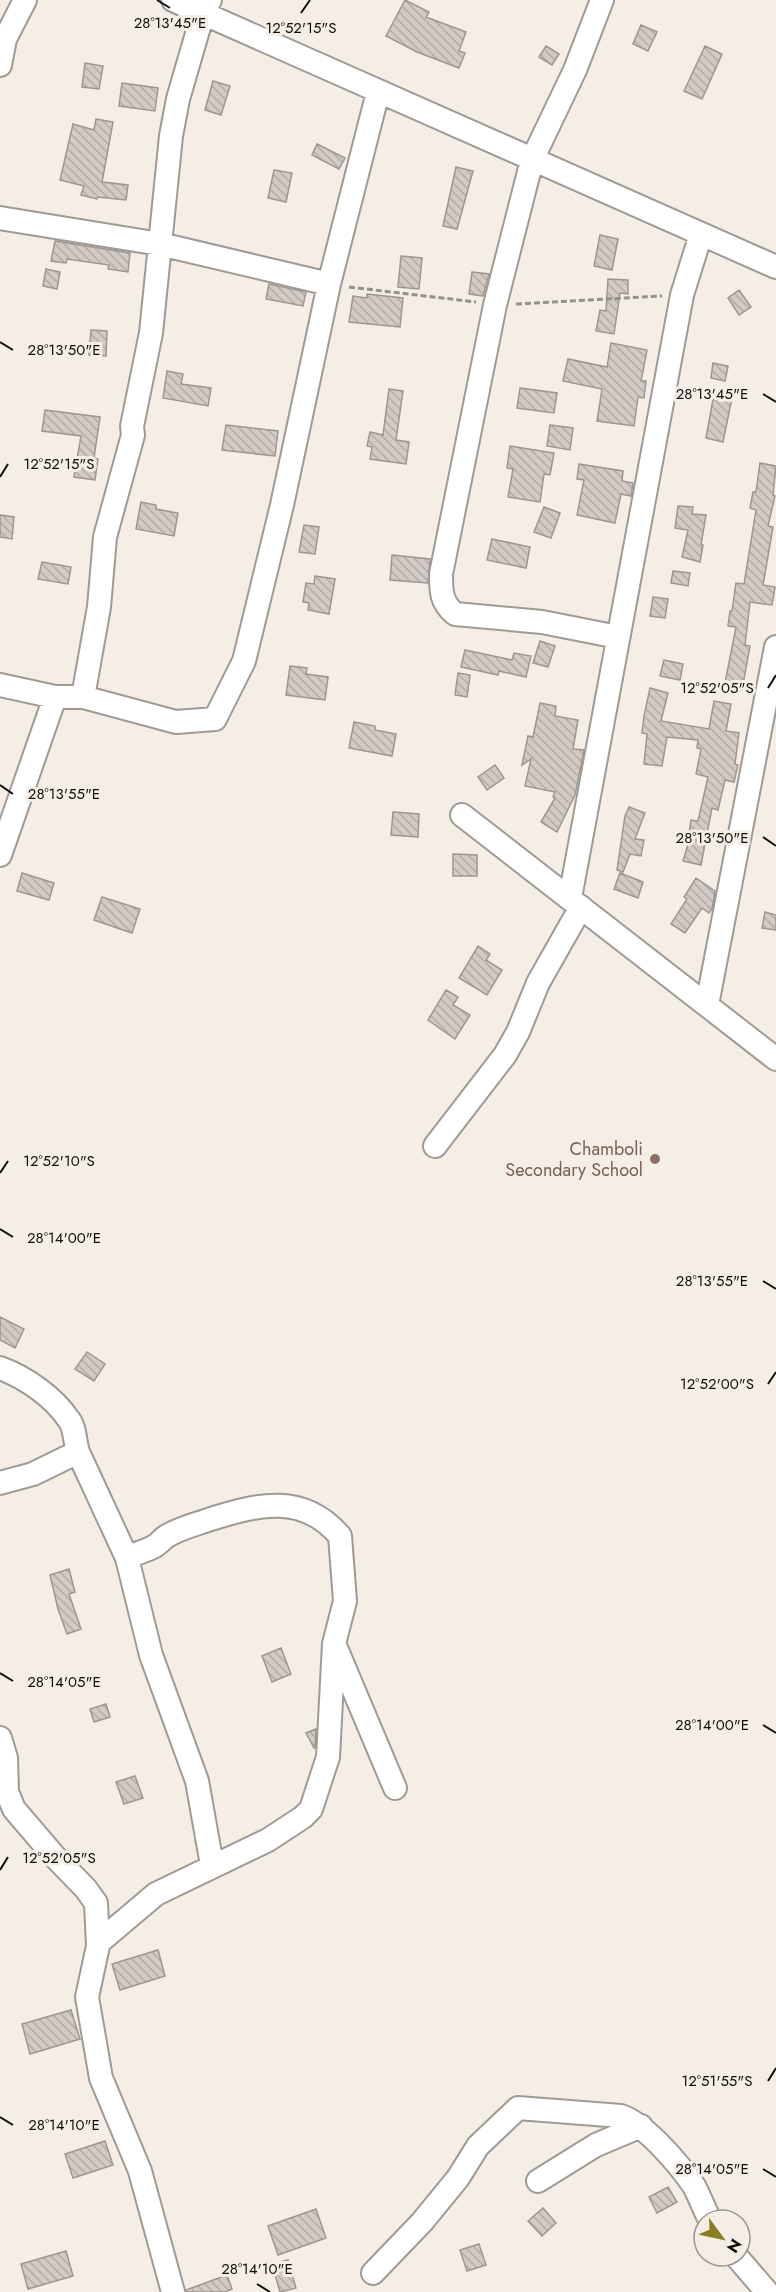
<svg xmlns="http://www.w3.org/2000/svg" width="776" height="2292" font-family="Jost,sans-serif">
  <style>
    .building { fill: url(#building-back-hatch); stroke: #9d9691; stroke-width: 1.5 }
    .lines { fill: none; stroke-linecap: round; stroke-linejoin: round }
    .minor-casing { stroke: #a09a94; stroke-width: 26 }
    .path { stroke: #94908a; stroke-width: 3; stroke-dasharray: 6 3; stroke-linecap: butt }
    .minor { stroke: #fff; stroke-width: 22 }
    .ticks { fill: none; stroke: #110f0c; stroke-width: 2 }
    .education-dot { fill: #8d6e63; stroke: #f4eee7; stroke-width: 2 }
    .labels { text-anchor: middle; stroke-width: 6; stroke-linejoin: round; paint-order: stroke }
    .education-label { font-size: 18px; fill: #785e54; stroke: #f4eee7; text-anchor: end }
    .ticks-label { font-size: 15px; text-anchor: middle; fill: #110f0c; stroke: #f4eee7; stroke-width: 6; stroke-linejoin: round; paint-order: stroke }
  </style>
  <defs>
    <pattern id="building-back-hatch" width="6" height="6" patternUnits="userSpaceOnUse" patternTransform="scale(1.5)"><rect width="6" height="6" fill="#d2cac5"/><path d="M-1 5l2 2M0 0l6 6M5-1l2 2" fill="none" stroke="#b3aca8"/></pattern>
  </defs>
  <rect width="100%" height="100%" fill="#f4eee7"/>
  <path class="building" d="M405,0L429,12L426,17L466,32L459,51L465,53L459,68L417,52L386,36Z
    M641,25L657,32L648,51L633,44Z
    M546,46L559,54L552,65L539,57Z
    M705,46L722,54L702,99L684,91Z
    M85,63L103,66L99,89L82,87Z
    M213,81L230,86L221,115L205,110Z
    M122,83L158,88L155,111L119,106Z
    M96,119L113,122L102,182L128,185L126,200L98,197L97,199L81,195L84,186L60,180L73,124L94,130Z
    M317,144L345,158L339,169L312,155Z
    M456,167L473,171L457,229L443,226Z
    M274,170L292,173L286,202L268,198Z
    M600,235L618,239L612,270L594,266Z
    M55,241L130,253L128,272L108,269L109,265L67,259L66,263L51,261Z
    M401,256L422,258L419,289L398,287Z
    M46,269L60,272L57,289L43,286Z
    M472,272L489,274L483,296L469,294Z
    M608,279L628,280V294L620,293L614,334L596,331L600,310L606,311Z
    M269,284L306,292L303,306L266,299Z
    M739,290L751,307L739,315L728,298Z
    M367,294L403,298L400,327L349,322L353,296L367,298Z
    M91,330L107,331L106,356L89,355Z
    M611,343L647,350L641,381H646L644,398L638,397L634,426L597,421L602,389L563,381L568,359L607,367Z
    M713,363L728,366L725,381L711,378Z
    M167,371L183,374L181,384L211,388L208,406L163,398Z
    M520,388L557,393L554,413L517,408Z
    M389,389L403,391L396,440L409,442L406,464L370,459L372,447L367,446L370,432L383,435Z
    M714,394L732,398L723,442L706,438Z
    M45,410L100,417L94,458L98,459L95,480L74,477L81,436L42,431Z
    M226,425L278,431L275,456L222,450Z
    M550,425L573,428L570,450L547,446Z
    M510,446L554,453L550,475L544,474L540,502L508,497L513,469L507,468Z
    M760,463L776,466L773,495L775,496L768,526L773,527L763,585L775,587L772,605L750,602L745,645L750,646L742,690L724,688L736,627L728,626L730,611H732L736,583L744,584L756,510L750,508L753,492H756Z
    M579,464L623,471L622,481L633,483L631,496L621,494L615,523L577,515L584,480L577,479Z
    M141,502L156,505V509L178,513L174,536L136,529Z
    M678,506L693,507L692,514L706,515L701,545H703L700,562L682,557L688,530L675,528Z
    M544,507L560,513L551,538L534,532Z
    M0,515L14,517L12,539L0,537Z
    M304,525L319,527L315,554L299,552Z
    M492,539L530,547L526,568L487,560Z
    M392,555L430,559L428,583L390,580Z
    M42,562L71,567L68,584L38,579Z
    M673,571L690,573L688,586L671,583Z
    M315,576L335,579L329,614L308,610L309,603L303,602L306,583L314,584Z
    M653,597L668,599L665,618L650,616Z
    M540,641L555,646L548,667L533,663Z
    M465,650L512,660L514,653L531,656L526,677L499,671L498,675L461,667Z
    M664,660L683,664L680,680L660,676Z
    M290,666L307,668L306,674L328,677L325,700L286,695Z
    M458,673L470,675L467,697L455,695Z
    M650,688L668,693L661,721L709,729L714,701L731,704L726,731L739,733L735,764L738,765L734,782L725,780L718,810L712,808L701,865L683,861L687,848L691,820L698,821L708,777L696,774L701,749L697,748L698,740L667,737L662,766L644,764L647,734L642,733L644,716Z
    M540,703L556,706L555,716L578,720L573,749L584,750L575,795L557,832L541,822L555,798L553,797L555,792L525,786L531,759L522,765L528,736L533,737Z
    M354,722L375,726V730L396,734L392,756L349,748Z
    M495,765L504,778L487,790L478,777Z
    M629,807L645,813L635,839L644,840L641,856L630,854L623,872L617,870L625,816Z
    M393,812L419,814L418,837L391,835Z
    M453,854L477,855V876H453Z
    M22,873L54,883L49,900L17,891Z
    M620,873L643,882L638,898L614,889Z
    M696,878L715,891L712,909L709,913L702,908L685,933L671,924L687,899L684,897Z
    M102,897L140,909L132,933L94,920Z
    M765,912L776,915V930L762,928Z
    M478,946L490,954L486,960L502,970L487,995L459,978Z
    M446,990L458,997L453,1005L470,1015L455,1039L428,1020Z
    M0,1317L24,1329L15,1348L0,1340Z
    M87,1352L105,1364L94,1381L75,1369Z
    M69,1569L75,1592L69,1594L81,1629L67,1634L58,1609L50,1575Z
    M281,1648L291,1674L272,1682L262,1656Z
    M106,1704L110,1717L94,1722L90,1709Z
    M316,1729L315,1748H314L306,1733Z
    M135,1776L143,1798L124,1804L116,1782Z
    M158,1950L165,1976L120,1990L112,1964Z
    M71,2010L80,2039L30,2054L22,2024Z
    M105,2141L113,2165L73,2178L65,2154Z
    M668,2187L677,2202L657,2213L649,2197Z
    M543,2208L556,2223L542,2236L528,2221Z
    M316,2209L326,2238L278,2255L268,2226Z
    M479,2244L486,2265L467,2271L460,2250Z
    M66,2251L73,2276L28,2289L21,2264Z
    M288,2260L296,2288L280,2292L272,2264Z
    M227,2275L232,2289L225,2292H186V2290Z"/>
  <g class="lines">
    <g class="minor-casing">
      <path id="minor" d="M173,0L776,267
        M602,0L575,70L532,160L495,305L441,574C441,592 441,602 455,614L542,622L618,637
        M0,65L5,39L25,0
        M0,218L160,244L329,284
        M0,685L55,697H83L176,722L215,719L244,661L282,505L329,284L378,92
        M83,697L99,607L105,537L133,435L132,426L151,333L171,136L178,99L203,13L210,0
        M462,815L776,1059
        M0,855L55,697
        M570,898L682,295L701,234
        M707,1005L776,647
        M435,1146L505,1055L518,1032L538,983L581,907
        M0,1368C25,1377 54,1397 69,1420C75,1427 75,1443 78,1452
        M0,1483L33,1474L78,1452L127,1558C135,1553 144,1552 153,1547C158,1545 162,1539 167,1536C180,1528 197,1524 211,1519C259,1504 303,1493 340,1536L345,1601L334,1644L328,1757L311,1809L303,1817L268,1840L156,1894L98,1943
        M127,1558L151,1655L197,1781L212,1865
        M336,1648L395,1788
        M0,1738L6,1758L7,1792L14,1809L55,1857L86,1889L96,1903L98,1946L87,1997L101,2078L140,2171L173,2292
        M538,2181L596,2145L641,2126
        M736,2256L767,2292
        M373,2273L422,2222L458,2178L478,2146L518,2108L621,2116C645,2124 679,2164 694,2186C700,2197 704,2209 710,2220"/>
    </g>
    <path class="path" d="M349,287L476,302
      M516,304L662,296"/>
    <use href="#minor" class="minor"/>
  </g>
  <path class="ticks" d="M157,0L170,8M301,13L310,0M0,342L13,350M763,394L776,402M0,477L8,464M768,688L776,675M0,785L13,794M763,837L776,846M0,1173L8,1161M0,1229L13,1237M763,1281L776,1289M768,1384L776,1372M0,1673L13,1681M763,1725L776,1733M0,1870L8,1857M768,2081L776,2068M0,2117L13,2125M763,2169L776,2177M257,2284L270,2292"/>
  <circle class="education-dot" cx="655" cy="1159" r="6"/>
  <g class="labels">
    <g class="education-label">
      <text x="643" y="1155">Chamboli<tspan x="643" dy="21">Secondary School</tspan></text>
    </g>
  </g>
  <g class="ticks-label">
    <text x="170" y="28">28°13'45"E</text>
    <text x="301" y="33">12°52'15"S</text>
    <text x="64" y="355">28°13'50"E</text>
    <text x="712" y="399">28°13'45"E</text>
    <text x="59" y="469">12°52'15"S</text>
    <text x="717" y="693">12°52'05"S</text>
    <text x="64" y="799">28°13'55"E</text>
    <text x="712" y="843">28°13'50"E</text>
    <text x="59" y="1166">12°52'10"S</text>
    <text x="64" y="1243">28°14'00"E</text>
    <text x="712" y="1286">28°13'55"E</text>
    <text x="717" y="1389">12°52'00"S</text>
    <text x="64" y="1687">28°14'05"E</text>
    <text x="712" y="1730">28°14'00"E</text>
    <text x="59" y="1863">12°52'05"S</text>
    <text x="717" y="2086">12°51'55"S</text>
    <text x="64" y="2130">28°14'10"E</text>
    <text x="712" y="2174">28°14'05"E</text>
    <text x="257" y="2274">28°14'10"E</text>
  </g>
  <g transform="translate(722 2238) rotate(123)"><circle r="28" fill="#f4eee7" stroke="#99958f" stroke-width="1.5"/>
  <path d="M0-4.5L10 22L0 15L-10 22Z" fill="#8b7d24"/>
  <text y="-9" font-size="16" font-weight="bold" text-anchor="middle" fill="#110f0c">N</text>
  </g>
</svg>
